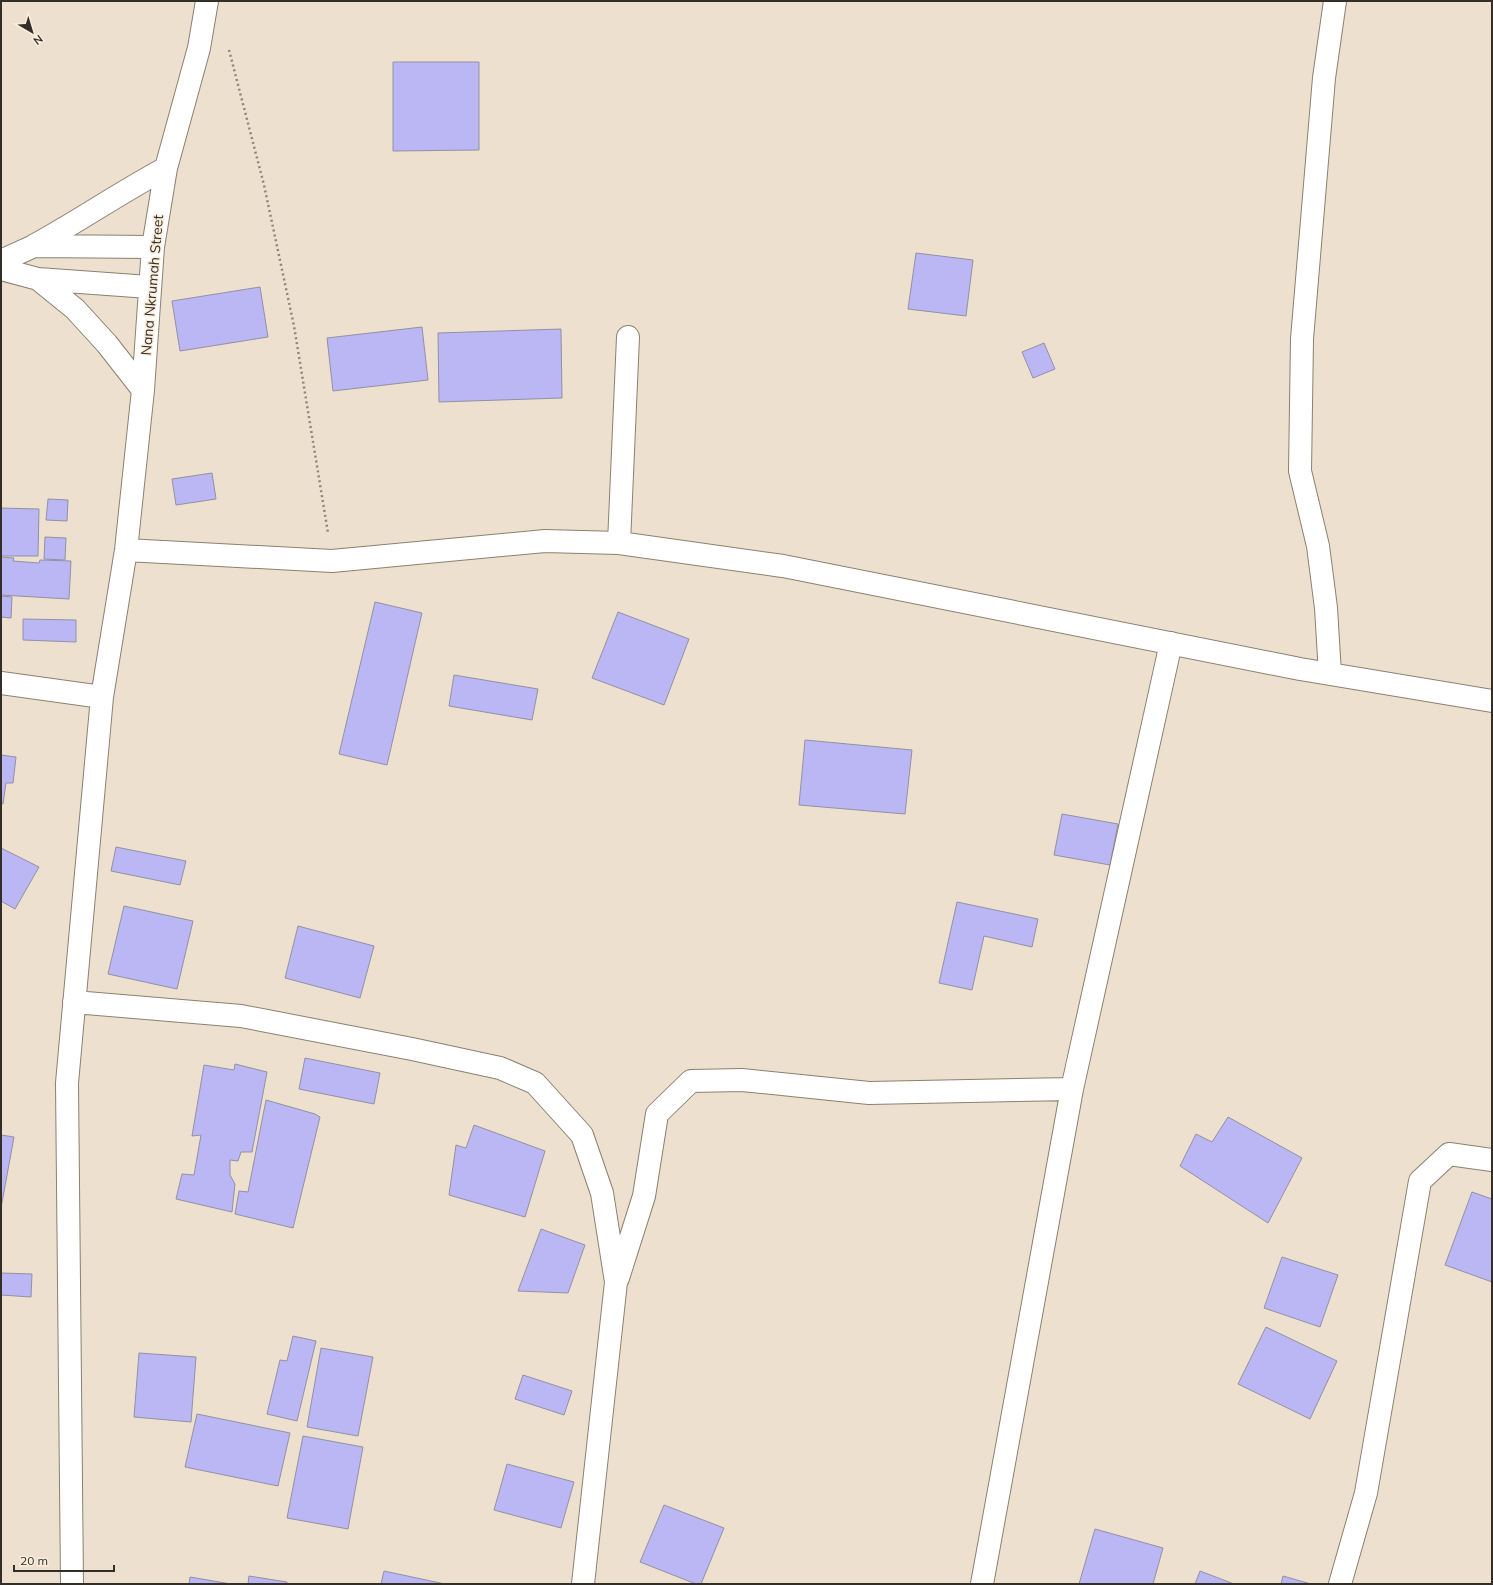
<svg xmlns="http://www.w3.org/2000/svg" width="1493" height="1585" font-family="Mulish,sans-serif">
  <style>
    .building { fill: #bbb6f4; stroke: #9291a3 }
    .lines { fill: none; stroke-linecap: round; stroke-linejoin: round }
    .minor-casing { stroke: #8b8071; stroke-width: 24 }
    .path { stroke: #8e857a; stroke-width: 2.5; stroke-dasharray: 2 3; stroke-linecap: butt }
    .minor { stroke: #fff; stroke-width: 22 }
    .labels { text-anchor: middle; stroke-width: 3; stroke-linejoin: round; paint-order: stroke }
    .street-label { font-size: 14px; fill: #332e28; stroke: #faeddc }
  </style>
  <rect width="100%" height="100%" fill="#ede0cf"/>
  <path class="building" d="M393,62H479V150L393,151Z
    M916,253L973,260L966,316L908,309Z
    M260,287L268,337L180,351L172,301Z
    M422,327L428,380L333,391L327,338Z
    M561,329L562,398L439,402L438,333Z
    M1044,343L1055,369L1033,378L1022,352Z
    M212,473L216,499L176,505L172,479Z
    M48,499L68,500L67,521L46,520Z
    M1,508L39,509L38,556H1Z
    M45,537L66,538L65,560L44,559Z
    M1,557L14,558L13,561L39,563L40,560L71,561L69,599L1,595Z
    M1,596L12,597L11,618L1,617Z
    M375,602L422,613L387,765L339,754Z
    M618,612L689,639L664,705L592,678Z
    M23,619L76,620V642L23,640Z
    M454,675L538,689L532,720L449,706Z
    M805,740L912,750L905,814L799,805Z
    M1,755L16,757L13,783H6L3,804L1,803Z
    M1062,814L1118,824L1110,865L1054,855Z
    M116,847L186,861L180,885L111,871Z
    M1,848L39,867L15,909L1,901Z
    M957,902L1038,919L1032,947L984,936L972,990L939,983Z
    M124,906L193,921L177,989L108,974Z
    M298,926L374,946L360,998L285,978Z
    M305,1058L380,1073L374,1104L299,1089Z
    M235,1064L267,1072L252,1152H241L238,1161L230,1160V1175L235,1184L232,1212L176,1199L182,1174L194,1175L201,1135L192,1136L204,1065L234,1070Z
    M266,1100L315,1114L320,1117L293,1228L235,1214L239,1191L248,1192Z
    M1228,1117L1302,1158L1268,1223L1180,1166L1196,1134L1212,1142Z
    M474,1125L545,1151L525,1217L449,1195L456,1145L466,1148Z
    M1,1135L14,1137L1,1208Z
    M1472,1192L1492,1199V1282L1445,1265Z
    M541,1229L585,1245L568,1293L518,1291Z
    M1282,1257L1338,1275L1320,1327L1264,1308Z
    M1,1273L32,1274L31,1297L1,1295Z
    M1266,1327L1337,1361L1310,1419L1238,1384Z
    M293,1336L316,1341L297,1421L267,1414L280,1360L287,1361Z
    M321,1348L373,1357L358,1436L307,1427Z
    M139,1353L196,1357L191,1422L134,1417Z
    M523,1375L572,1391L564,1415L515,1399Z
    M197,1414L290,1433L278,1486L185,1467Z
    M303,1436L363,1447L348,1529L287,1518Z
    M507,1464L574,1482L561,1528L494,1510Z
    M664,1505L724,1528L701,1584H696L640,1562Z
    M1095,1529L1163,1548L1153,1584H1079Z
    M384,1571L445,1584H381Z
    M1200,1571L1234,1584H1195Z
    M249,1576L287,1582V1584H248Z
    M1283,1576L1311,1584H1281Z
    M190,1577L231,1584H189Z"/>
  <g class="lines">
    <g class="minor-casing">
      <path id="minor" d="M35,245C79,221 121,192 166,168
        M1,261L34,246L153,247
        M1,269L38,279L149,287
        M38,279L75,309L107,344L143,390
        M619,543L628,337
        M126,550L332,561L545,541L619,543L783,566L1300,669L1492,701
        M1330,674L1326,608L1318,546L1300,471L1302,339L1324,78L1335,1
        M1,683L102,697
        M74,1002L241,1016L412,1049L500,1068L535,1083L582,1135L602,1193L616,1282L583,1584
        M618,1278L644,1196L657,1114L691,1081L742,1080L869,1093L1072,1089
        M72,1584L67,1083L102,697L126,550L143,390L153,247L166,168L199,48L207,1
        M982,1584L1072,1089L1171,643
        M1340,1584L1366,1493L1420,1181L1449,1154L1492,1160"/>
    </g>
    <path class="path" d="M229,50L264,185L294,326L328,533"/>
    <use href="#minor" class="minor"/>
  </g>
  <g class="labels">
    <g class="street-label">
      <text transform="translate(152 285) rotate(-85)" y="5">Nana Nkrumah Street</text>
    </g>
  </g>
  <rect width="1493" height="1585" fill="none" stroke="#332e28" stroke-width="4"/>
  <g transform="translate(32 32) rotate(142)" stroke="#faeddc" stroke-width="3" paint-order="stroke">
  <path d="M0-3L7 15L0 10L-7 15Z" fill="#332e28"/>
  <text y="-6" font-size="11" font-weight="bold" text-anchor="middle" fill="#332e28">N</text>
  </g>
  <path d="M14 1565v6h100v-6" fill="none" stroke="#332e28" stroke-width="2"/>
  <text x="20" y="1565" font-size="12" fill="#332e28" stroke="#faeddc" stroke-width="3" paint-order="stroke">20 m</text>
</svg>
